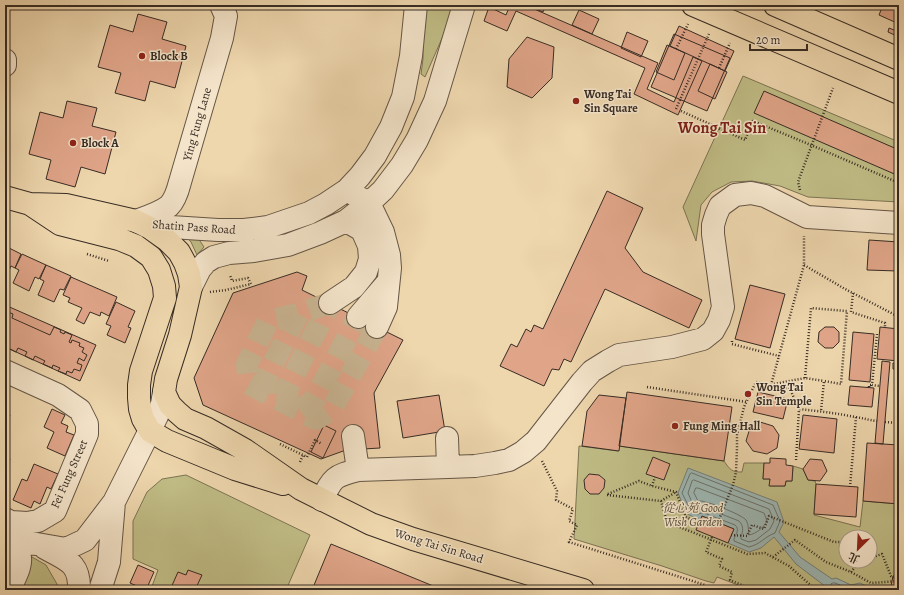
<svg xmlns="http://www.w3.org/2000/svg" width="904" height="595" font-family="Alegreya,'Noto Serif TC',serif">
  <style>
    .green { fill: #c0bc85; stroke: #7c7454; fill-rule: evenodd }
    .water { fill: #9db7b4; stroke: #747f7a }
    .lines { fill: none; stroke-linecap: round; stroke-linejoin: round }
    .shore { stroke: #6a726c; stroke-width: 1 }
    .building { fill: #e0a589; stroke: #372c24 }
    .minor-tunnel { stroke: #c9b492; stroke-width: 22; stroke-dasharray: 22 11; stroke-linecap: butt }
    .minor-casing { stroke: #655646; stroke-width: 24 }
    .major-casing { stroke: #372c24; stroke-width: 24 }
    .highway-casing { stroke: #372c24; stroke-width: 24 }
    .path { stroke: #372c24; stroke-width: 2.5; stroke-dasharray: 1 2; stroke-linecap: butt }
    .minor { stroke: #f4e4ca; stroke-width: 22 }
    .major { stroke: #eed6ad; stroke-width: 22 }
    .highway { stroke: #eed6ad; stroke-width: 22 }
    .poi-dot { fill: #8f2418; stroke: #f4e4ca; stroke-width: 1.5 }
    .labels { text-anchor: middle; stroke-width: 3; stroke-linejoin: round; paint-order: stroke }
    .poi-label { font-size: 12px; font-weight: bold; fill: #372c24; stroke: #f4e4ca; text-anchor: start }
    .street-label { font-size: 12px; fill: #372c24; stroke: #f4e4ca }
    .park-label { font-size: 12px; font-style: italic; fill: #524937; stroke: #f4e4ca }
    .district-label { font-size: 16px; font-weight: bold; fill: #7a1f14; stroke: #f4e4ca }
  </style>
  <rect width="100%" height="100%" fill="#eed6ad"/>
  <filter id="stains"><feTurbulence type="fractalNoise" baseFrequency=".005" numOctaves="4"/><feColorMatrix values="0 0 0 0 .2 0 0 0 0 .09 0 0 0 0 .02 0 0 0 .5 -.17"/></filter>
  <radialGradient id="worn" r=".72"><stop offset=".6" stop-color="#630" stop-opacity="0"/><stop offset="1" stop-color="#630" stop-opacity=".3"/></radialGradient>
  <path class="green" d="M423,5H456L454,11L425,77L421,74L423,59Z
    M743,76L899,142V202L808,197L780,186L752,181L731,182L712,192L701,205L696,241L683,207Z
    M184,234L196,235L204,247L197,255L191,242Z
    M579,446L618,451L619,446L724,461C730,470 732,472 742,472L744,463H764L763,479H770V486H785L786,481H792L793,466L803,469L808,480L815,481L816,484L814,515L860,527L863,501L899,504V590H747L746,588L717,577L714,583L706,581L662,566L574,539ZM846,537H870V561H846Z
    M186,475L310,535L286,590H154L151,589L158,570L133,559V521L147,492L162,479Z
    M32,557L46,565L57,584V590H18Z"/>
  <path class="water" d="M688,468L777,502L784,522L779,532L800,557L832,579L836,578L851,585L860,583L875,590L884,588L887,590H830L796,564L774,537L761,548L749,552L728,543L734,529L702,516L701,520L687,514L678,493Z"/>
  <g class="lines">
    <path class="shore" d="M692,473L773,505L780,521L775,533C764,537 761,544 749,547L734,541V539C736,534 740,529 735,525L704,513H702L698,514L691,511L682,493L690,474Z
      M694,480L769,509L774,521L770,529L756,540L749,542L741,539V537C743,531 744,526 739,521L706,508C701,507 698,509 694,507L688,493L692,481Z
      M696,488H698L764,513L767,521C764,527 756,534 749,535C748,530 749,525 746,520C742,515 712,503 705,502C704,501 699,501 698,501L694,493Z
      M832,590L831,584L832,583H835L850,589L859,587L866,590"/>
  </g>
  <path class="building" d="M510,5H525L658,63L647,89L674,102L693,57L702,61L678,115L634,94L645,68L516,11L507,31L484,21L489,7L506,15Z
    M526,5H546L543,12Z
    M883,5H899V24L879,15Z
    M579,10L599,19L592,34L572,25Z
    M138,14L167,22L162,39L186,46L175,88L150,81L145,101L115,93L121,73L98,67L110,25L133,32Z
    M679,26L734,51L725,71L670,46Z
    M889,28L899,32V37L888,32Z
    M627,32L648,41L641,57L621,48Z
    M674,34L730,58L707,111L651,87Z
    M527,37L554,47L552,78L532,98L507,87L509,59Z
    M667,45L685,53L674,80L656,72Z
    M710,64L727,72L715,99L698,91Z
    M764,91L899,150V176L754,113Z
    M67,101L97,108L92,126L116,132L105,174L81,167L75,187L46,179L51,160L29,154L40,112L63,118Z
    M607,191L643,208L625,248L643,272L702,300L689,328L605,289L571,362L564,359L559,370L552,369L544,386L500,366L511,344L517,347L526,329L531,332L534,325L543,329Z
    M869,240L899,242V275L898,271L867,270Z
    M5,246L21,254L15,268L11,266L5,279Z
    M22,254L46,265L39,279L35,277L29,291L13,283L19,270L15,268Z
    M46,265L71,276L64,290L60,289L54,302L38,295L44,281L40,279Z
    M297,272L307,276L302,290L403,340L374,393L380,448L346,450L321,459L203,405L194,378L233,293Z
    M71,277L117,297L109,316L101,312L100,316L90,312L84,324L76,320L82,308L68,302L70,298L63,295Z
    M750,285L785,294L770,348L735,339Z
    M116,302L135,311L128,327L131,328L125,343L107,335L111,326L106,324Z
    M5,305L96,345L80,381L5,347Z
    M5,309L8,310V312L13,314L12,318L50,335L54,327L61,330L60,332L64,334L65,332L72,335L69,342L71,343L72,340L80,343L79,346L84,348L82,352L87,355L84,361L79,358L77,363L82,365L80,371L74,369L72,373L67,371L66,374L58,371L60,368L53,365L52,368L43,364L45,361L35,356L33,360L25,356L27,352L18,348L16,352L8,348L9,345L5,343Z
    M825,327H834L839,332V342L833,348H825L818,342L819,332Z
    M880,327L899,329V361L877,359Z
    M853,332L874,334L870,382L849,380Z
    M882,361L890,362L883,444L875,443Z
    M893,363H899V369H893Z
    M850,386L874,388L872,407L848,405Z
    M627,392L732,407L724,461L619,446Z
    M758,392L788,399L783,419L753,412Z
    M439,395L445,431L403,438L397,401Z
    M599,395L626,398L619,451L582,446L587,411Z
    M52,409L65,415L61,423L68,426L66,432L74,435L65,456L47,448L54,432L44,427Z
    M5,413L10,415L5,427Z
    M803,415L837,419L834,453L799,449Z
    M760,422L773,426L779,435L777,448L767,454L753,451L746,441L750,428Z
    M324,425L336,431L323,458L311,452Z
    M867,443L899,445V504L863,501Z
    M5,457L10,459L5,471Z
    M653,457L670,464L664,480L646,474Z
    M770,458L786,459V465L793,466L792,481H786L785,486H769L770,479H763L764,463H770Z
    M810,459L822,460L827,471L820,481L808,480L803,469Z
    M34,464L58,474L51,489L47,487L40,504L34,501L31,508L13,500L22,479L27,481Z
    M589,474L599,475L605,480L604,488L599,494H590L585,489L584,480Z
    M816,484L858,487L856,517L814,514Z
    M702,516L734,529L728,543L696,530Z
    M331,544L443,590H312Z
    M138,565L154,572L146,590L130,583Z
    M188,570L202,575L195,590H170L178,572L186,575Z
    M899,574V590H894L891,586L893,576Z"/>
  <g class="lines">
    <path class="minor-tunnel" d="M298,314L268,321L247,364L249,384L316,419L332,409L377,327
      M268,394L267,376L298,314L330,303
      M287,404L288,387L330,303
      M300,411L315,399L358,317"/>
    <g class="minor-casing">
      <path id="minor" d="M5,60V65
        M356,196L369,203L383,232L389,255L390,268L386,307L377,327
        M136,221C147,217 160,213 169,206C175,200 178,190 180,182L222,38L226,16L221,5
        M138,222L171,227L218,230H244L268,227L309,213L326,204L347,190L360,176L375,156L391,127L403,97L411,56L416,5
        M191,287L200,269L206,262L214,257L229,253L254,251L288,245L320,233L346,221L369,203L383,190L402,165L417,140L435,101L464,5
        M330,303L354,287L366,272L370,259L369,246L362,230L346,221
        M358,317L388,282
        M5,371L58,395L80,410L87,424V434L55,511L38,521L27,523L11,522L5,519
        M353,436L358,470
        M447,438L448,467
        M322,500C333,477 334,476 358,470L448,467L475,466L495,463L509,460L523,452L536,441L582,382L592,371L608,361L619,355L672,347L703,339L713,331L719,320L723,307L713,234V225L716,215L720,206L735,195L751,193L765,196L807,217L899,223
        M5,542L37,544L66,549L85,540L114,502
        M5,542C9,545 15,549 18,553C25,562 13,581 9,590
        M45,548C66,560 80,562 79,590
        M100,590L109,562L114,502L157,416L162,404L164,392"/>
    </g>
    <g class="major-casing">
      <path id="major" d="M5,197L30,204L66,205L136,221L150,228L167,240L179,252L185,263L189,274L191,287L180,335L166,379L164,392L170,405L177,412L185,419L206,428L245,450L301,489L371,524L413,539L583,590
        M30,204L60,224L119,239L136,246L151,257L159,270L164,286L165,298L141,371L139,385V398L140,409L143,419L150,431L167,441L235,469L283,484"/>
    </g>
    <g class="highway-casing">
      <path id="highway" d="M693,5L899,93
        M775,5L899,59"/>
    </g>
    <path class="path" d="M676,49L688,24
      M719,68L730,43
      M676,109L709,34
      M681,111L745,140L753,121L811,145L899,183
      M800,190L798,182L833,88
      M87,254L109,261
      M804,265L845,289L899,317
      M210,292L226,290L251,284L248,278L232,281L230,275
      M853,293L851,312L885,323V328
      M877,334L872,385L879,386
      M732,341V344L779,356
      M805,378L811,308L847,311L841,384L824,381L821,411
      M774,384L805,378L824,381
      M771,385L804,265V236
      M647,387L747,402
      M869,387V385H872
      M885,422L899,423
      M280,444L307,457L315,440L322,444
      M796,460L799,409
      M542,461L557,491L556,500L573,509L569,521L577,525L569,542L702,584L705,585L707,590
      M300,462L303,455
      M652,486L655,477
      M850,487L856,417
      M608,494L639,481L652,486L676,492L686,517L699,523
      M607,495L661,501L667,522L747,554L765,553L789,566L816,590
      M661,501L676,492
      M718,522L733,485L736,472L737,448V435L744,407L756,382L790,389L799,409C817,411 836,413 855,417C863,418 868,420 877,421
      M731,535L747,536L752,525L764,529L769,516L834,542H846
      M712,537L706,552L722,559L719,566L732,572L730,580L753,590
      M773,557L795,540L826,562L851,572L871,583L899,581
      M870,558L882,554L891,576L899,579
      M851,572L860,561"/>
    <use href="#minor" class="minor"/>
    <use href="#major" class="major"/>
    <use href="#highway" class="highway"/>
  </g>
  <g class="poi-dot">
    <circle cx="142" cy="56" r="4"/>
    <circle cx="576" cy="101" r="4"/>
    <circle cx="73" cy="143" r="4"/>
    <circle cx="748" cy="394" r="4"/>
    <circle cx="675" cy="426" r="4"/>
  </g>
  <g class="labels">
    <g class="poi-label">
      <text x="150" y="60">Block B</text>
      <text x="584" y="98">Wong Tai<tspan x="584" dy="14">Sin Square</tspan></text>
      <text x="81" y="147">Block A</text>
      <text x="756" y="391">Wong Tai<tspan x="756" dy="14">Sin Temple</tspan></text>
      <text x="683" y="430">Fung Ming Hall</text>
    </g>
    <g class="street-label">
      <text transform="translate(197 124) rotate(-74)" y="4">Ying Fung Lane</text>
      <text transform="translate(194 227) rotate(4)" y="4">Shatin Pass Road</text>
      <text transform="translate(69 474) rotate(-66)" y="4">Fei Fung Street</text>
      <text transform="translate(439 546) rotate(17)" y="4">Wong Tai Sin Road</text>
    </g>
    <g class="park-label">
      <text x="693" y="512">從心苑 Good<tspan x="693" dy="14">Wish Garden</tspan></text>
    </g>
    <g class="district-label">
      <text x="722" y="133">Wong Tai Sin</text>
    </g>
  </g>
  <rect width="904" height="595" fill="none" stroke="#eed6ad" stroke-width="20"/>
  <rect x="6" y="6" width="892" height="583" fill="none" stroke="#372c24" stroke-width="2"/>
  <rect x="10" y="10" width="884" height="575" fill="none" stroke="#372c24"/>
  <g transform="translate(858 549) rotate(204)"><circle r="19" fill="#f4e4ca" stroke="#a89a88"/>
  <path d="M0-3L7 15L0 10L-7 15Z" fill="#8f2418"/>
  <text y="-6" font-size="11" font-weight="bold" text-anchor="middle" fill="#372c24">北</text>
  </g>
  <path d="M750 44v6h57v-6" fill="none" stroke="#372c24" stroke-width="2"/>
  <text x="756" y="44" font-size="12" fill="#372c24" stroke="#f4e4ca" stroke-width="3" paint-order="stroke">20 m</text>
  <rect width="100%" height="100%" filter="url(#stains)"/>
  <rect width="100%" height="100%" fill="url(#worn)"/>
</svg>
